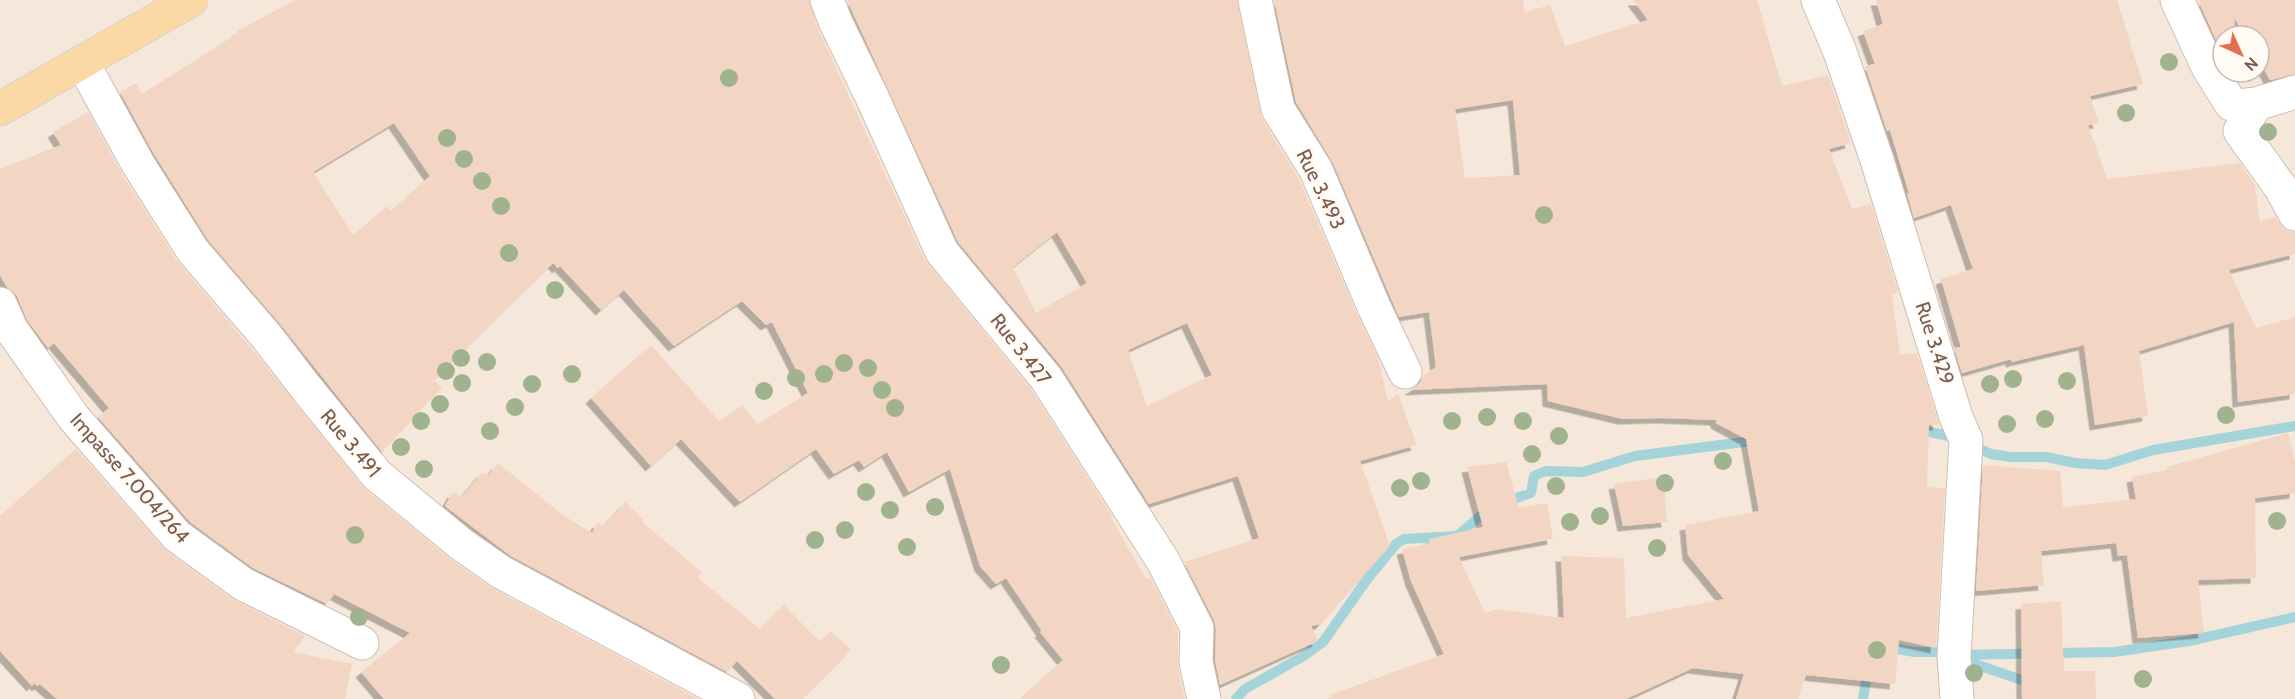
<svg xmlns="http://www.w3.org/2000/svg" width="2295" height="699" font-family="Cabin,sans-serif">
  <style>
    .residential { fill: #f5e8da; fill-rule: evenodd }
    .lines { fill: none; stroke-linecap: round; stroke-linejoin: round }
    .stream { stroke: #a5d3da; stroke-width: 10 }
    .building { fill: #f3d5c3; fill-rule: evenodd; filter: url(#shadow) }
    .minor-casing { stroke: #d1beb0; stroke-width: 35 }
    .major-casing { stroke: #dad1cd; stroke-width: 35 }
    .minor { stroke: #fff; stroke-width: 33 }
    .major { stroke: #fbd9a5; stroke-width: 33 }
    .tree { fill: #a0b28e }
    .labels { text-anchor: middle; stroke-width: 5; stroke-linejoin: round; paint-order: stroke }
    .street-label { font-size: 20px; fill: #7a5c4d; stroke: #fffaf3 }
  </style>
  <defs>
    <filter id="shadow"><feDropShadow dx="-5.5" dy="5.5" stdDeviation="0" flood-color="#0004"/></filter>
  </defs>
  <rect width="100%" height="100%" fill="#fdf6ec"/>
  <path class="residential" d="M0,0H2295V699H0ZM2223,36H2259V72H2223Z"/>
  <g class="lines">
    <path class="stream" d="M1917,429L1957,438
      M1971,445L1991,454L2011,457H2046L2075,463L2105,465L2153,450L2295,426
      M1504,502L1531,493L1534,476L1546,471L1583,472L1635,456L1759,440
      M1885,647L1915,652H1948L1949,655L2036,685
      M1959,655L2114,652L2189,641L2295,617
      M1236,699L1245,689L1302,657L1323,642L1368,578L1396,544L1404,539L1457,536L1490,508
      M1863,699L1868,668"/>
  </g>
  <path class="building" d="M295,0H809L819,31L925,260L1031,389L1112,516H1110L1146,579L1150,577L1178,632V666L1185,699H1019L1063,660L1040,632L1042,631L1006,578L996,584L980,566L950,469L909,492L887,452L864,467L859,460L834,474L816,449L740,502L681,439L651,466L591,398L651,345L719,421L742,405L758,424L808,393L772,322L766,325L742,301L674,346L624,290L601,310L560,266L558,268L553,263L434,380L442,387L382,452L281,325L208,240L154,154L120,92L136,83L142,94L238,33L237,31ZM394,123L430,176L391,211L387,206L353,235L313,172Z
    M847,0H1237L1262,119L1299,179L1357,314L1378,358L1388,401L1398,394L1417,445L1360,461L1390,546L1321,624L1311,626L1318,641L1220,685L1215,660L1216,629L1214,620L1184,562L1259,538L1238,476L1149,504L1061,366L958,242ZM1057,232L1087,283L1036,313L1013,267ZM1187,323L1212,375L1147,406L1128,350Z
    M1274,0H1523L1525,12L1550,5L1565,46L1648,20L1633,0H1757L1782,86L1828,75L1851,143L1829,149L1852,209L1871,204L1898,292L1892,294L1900,355L1917,353L1939,425H1929L1927,487L1945,488L1936,648L1899,640L1895,684L1806,675L1798,699H1736L1744,674L1693,668L1626,699H1331L1330,695L1444,654L1411,581L1402,549L1430,544L1429,539L1483,527L1467,467L1506,462L1519,508L1547,503L1553,539L1459,557L1485,613L1497,609L1564,618L1561,556L1624,558L1626,618L1724,599L1688,555L1685,525L1759,511L1746,439L1716,423V420L1661,418L1623,419L1548,401L1547,384L1410,390L1420,383L1423,376L1436,367L1429,312L1399,317L1333,163L1296,102ZM1513,100L1520,175L1465,178L1455,109Z
    M1876,0H2117L2143,84L2090,96L2099,123L2088,125L2107,179L2240,163L2255,185L2260,221L2275,217L2285,230L2295,233V254L2229,270L2256,328L2295,317V394L2238,402L2234,322L2139,351L2148,416L2095,425L2084,345L2011,362V359L1962,373L1954,348L1961,347L1941,279L1973,269L1951,205L1914,218L1907,193H1909L1890,130L1887,131L1865,66L1875,64L1863,31L1883,24Z
    M2198,0H2295V74L2270,80L2259,60V36H2245L2234,17L2236,36H2223V55Z
    M88,112L122,174L177,261L252,349L365,489L449,558L490,587L698,699H384L361,672L410,633L334,594L327,604L253,568L190,522L98,417L109,408L54,343L48,348L27,320L17,296L7,287L0,275V169L61,145L53,132Z
    M2288,433L2295,460V493L2255,498L2256,578L2198,580L2204,633L2138,638L2127,555L2118,556L2116,543L2041,551L2044,585L1976,591L1983,465L2060,471L2063,507L2136,499L2132,477L2166,470L2167,467Z
    M76,449L166,551L232,599L305,636L293,652L352,664L345,699H57L40,684L37,686L35,683L32,686L0,651V516Z
    M498,463L563,515L592,533L598,522L604,526L625,502L644,520L642,522L702,572L698,578L760,629L784,605L820,642L831,631L851,650L802,699H775L737,661L727,672L511,556L445,506L453,492L462,497L482,472L488,476Z
    M1663,477L1667,522L1623,526L1614,484Z
    M2061,601L2064,671H2095L2096,699H2022L2021,604Z"/>
  <g class="lines">
    <g class="minor-casing">
      <path id="minor" d="M827,0L836,23L872,97L942,252L1046,378L1163,561L1197,628L1196,662L1204,699
        M1255,0L1278,109L1316,170L1374,307L1405,372
        M1818,0L1840,52L1877,160L1956,417L1966,440L1954,657L1957,699
        M2177,0L2208,67L2231,104L2239,106L2256,104L2240,131L2281,188L2295,214
        M82,62L138,164L193,251L267,337L307,389L377,475L461,544L501,572L738,699
        M2256,104L2295,92
        M0,304L11,329L74,418L177,536L243,584L362,643"/>
    </g>
    <g class="major-casing">
      <path id="major" d="M0,109L191,0"/>
    </g>
    <use href="#minor" class="minor"/>
    <use href="#major" class="major"/>
  </g>
  <g class="tree">
    <circle cx="2169" cy="62" r="9"/>
    <circle cx="729" cy="78" r="9"/>
    <circle cx="2126" cy="113" r="9"/>
    <circle cx="2268" cy="132" r="9"/>
    <circle cx="447" cy="138" r="9"/>
    <circle cx="464" cy="159" r="9"/>
    <circle cx="482" cy="181" r="9"/>
    <circle cx="501" cy="206" r="9"/>
    <circle cx="1544" cy="215" r="9"/>
    <circle cx="509" cy="253" r="9"/>
    <circle cx="555" cy="290" r="9"/>
    <circle cx="461" cy="358" r="9"/>
    <circle cx="487" cy="362" r="9"/>
    <circle cx="844" cy="363" r="9"/>
    <circle cx="868" cy="368" r="9"/>
    <circle cx="446" cy="371" r="9"/>
    <circle cx="572" cy="374" r="9"/>
    <circle cx="824" cy="374" r="9"/>
    <circle cx="796" cy="378" r="9"/>
    <circle cx="2013" cy="379" r="9"/>
    <circle cx="2067" cy="381" r="9"/>
    <circle cx="462" cy="383" r="9"/>
    <circle cx="532" cy="384" r="9"/>
    <circle cx="1990" cy="384" r="9"/>
    <circle cx="882" cy="390" r="9"/>
    <circle cx="764" cy="391" r="9"/>
    <circle cx="440" cy="404" r="9"/>
    <circle cx="515" cy="407" r="9"/>
    <circle cx="895" cy="408" r="9"/>
    <circle cx="2226" cy="415" r="9"/>
    <circle cx="1487" cy="417" r="9"/>
    <circle cx="2045" cy="419" r="9"/>
    <circle cx="421" cy="421" r="9"/>
    <circle cx="1452" cy="421" r="9"/>
    <circle cx="1523" cy="421" r="9"/>
    <circle cx="2007" cy="424" r="9"/>
    <circle cx="490" cy="431" r="9"/>
    <circle cx="1559" cy="436" r="9"/>
    <circle cx="401" cy="447" r="9"/>
    <circle cx="1532" cy="454" r="9"/>
    <circle cx="1723" cy="461" r="9"/>
    <circle cx="424" cy="469" r="9"/>
    <circle cx="1421" cy="481" r="9"/>
    <circle cx="1665" cy="483" r="9"/>
    <circle cx="1556" cy="486" r="9"/>
    <circle cx="1400" cy="488" r="9"/>
    <circle cx="866" cy="492" r="9"/>
    <circle cx="935" cy="507" r="9"/>
    <circle cx="890" cy="510" r="9"/>
    <circle cx="1600" cy="516" r="9"/>
    <circle cx="2277" cy="521" r="9"/>
    <circle cx="1570" cy="522" r="9"/>
    <circle cx="845" cy="530" r="9"/>
    <circle cx="355" cy="535" r="9"/>
    <circle cx="815" cy="540" r="9"/>
    <circle cx="907" cy="547" r="9"/>
    <circle cx="1657" cy="548" r="9"/>
    <circle cx="359" cy="617" r="9"/>
    <circle cx="1877" cy="650" r="9"/>
    <circle cx="1001" cy="665" r="9"/>
    <circle cx="1974" cy="673" r="9"/>
    <circle cx="2143" cy="679" r="9"/>
  </g>
  <g class="labels">
    <g class="street-label">
      <text transform="translate(1321 189) rotate(64)" y="7">Rue 3.493</text>
      <text transform="translate(1935 343) rotate(72)" y="7">Rue 3.429</text>
      <text transform="translate(1021 349) rotate(52)" y="7">Rue 3.427</text>
      <text transform="translate(351 443) rotate(50)" y="7">Rue 3.491</text>
      <text transform="translate(130 478) rotate(48)" y="7">Impasse 7.004/264</text>
    </g>
  </g>
  <g transform="translate(2241 54) rotate(135)"><circle r="28" fill="#fffaf3" stroke="#cabbb1" stroke-width="1.5"/>
  <path d="M0-4.5L10 22L0 15L-10 22Z" fill="#e76f51"/>
  <text y="-9" font-size="16" font-weight="bold" text-anchor="middle" fill="#7a5c4d">N</text>
  </g>
</svg>
